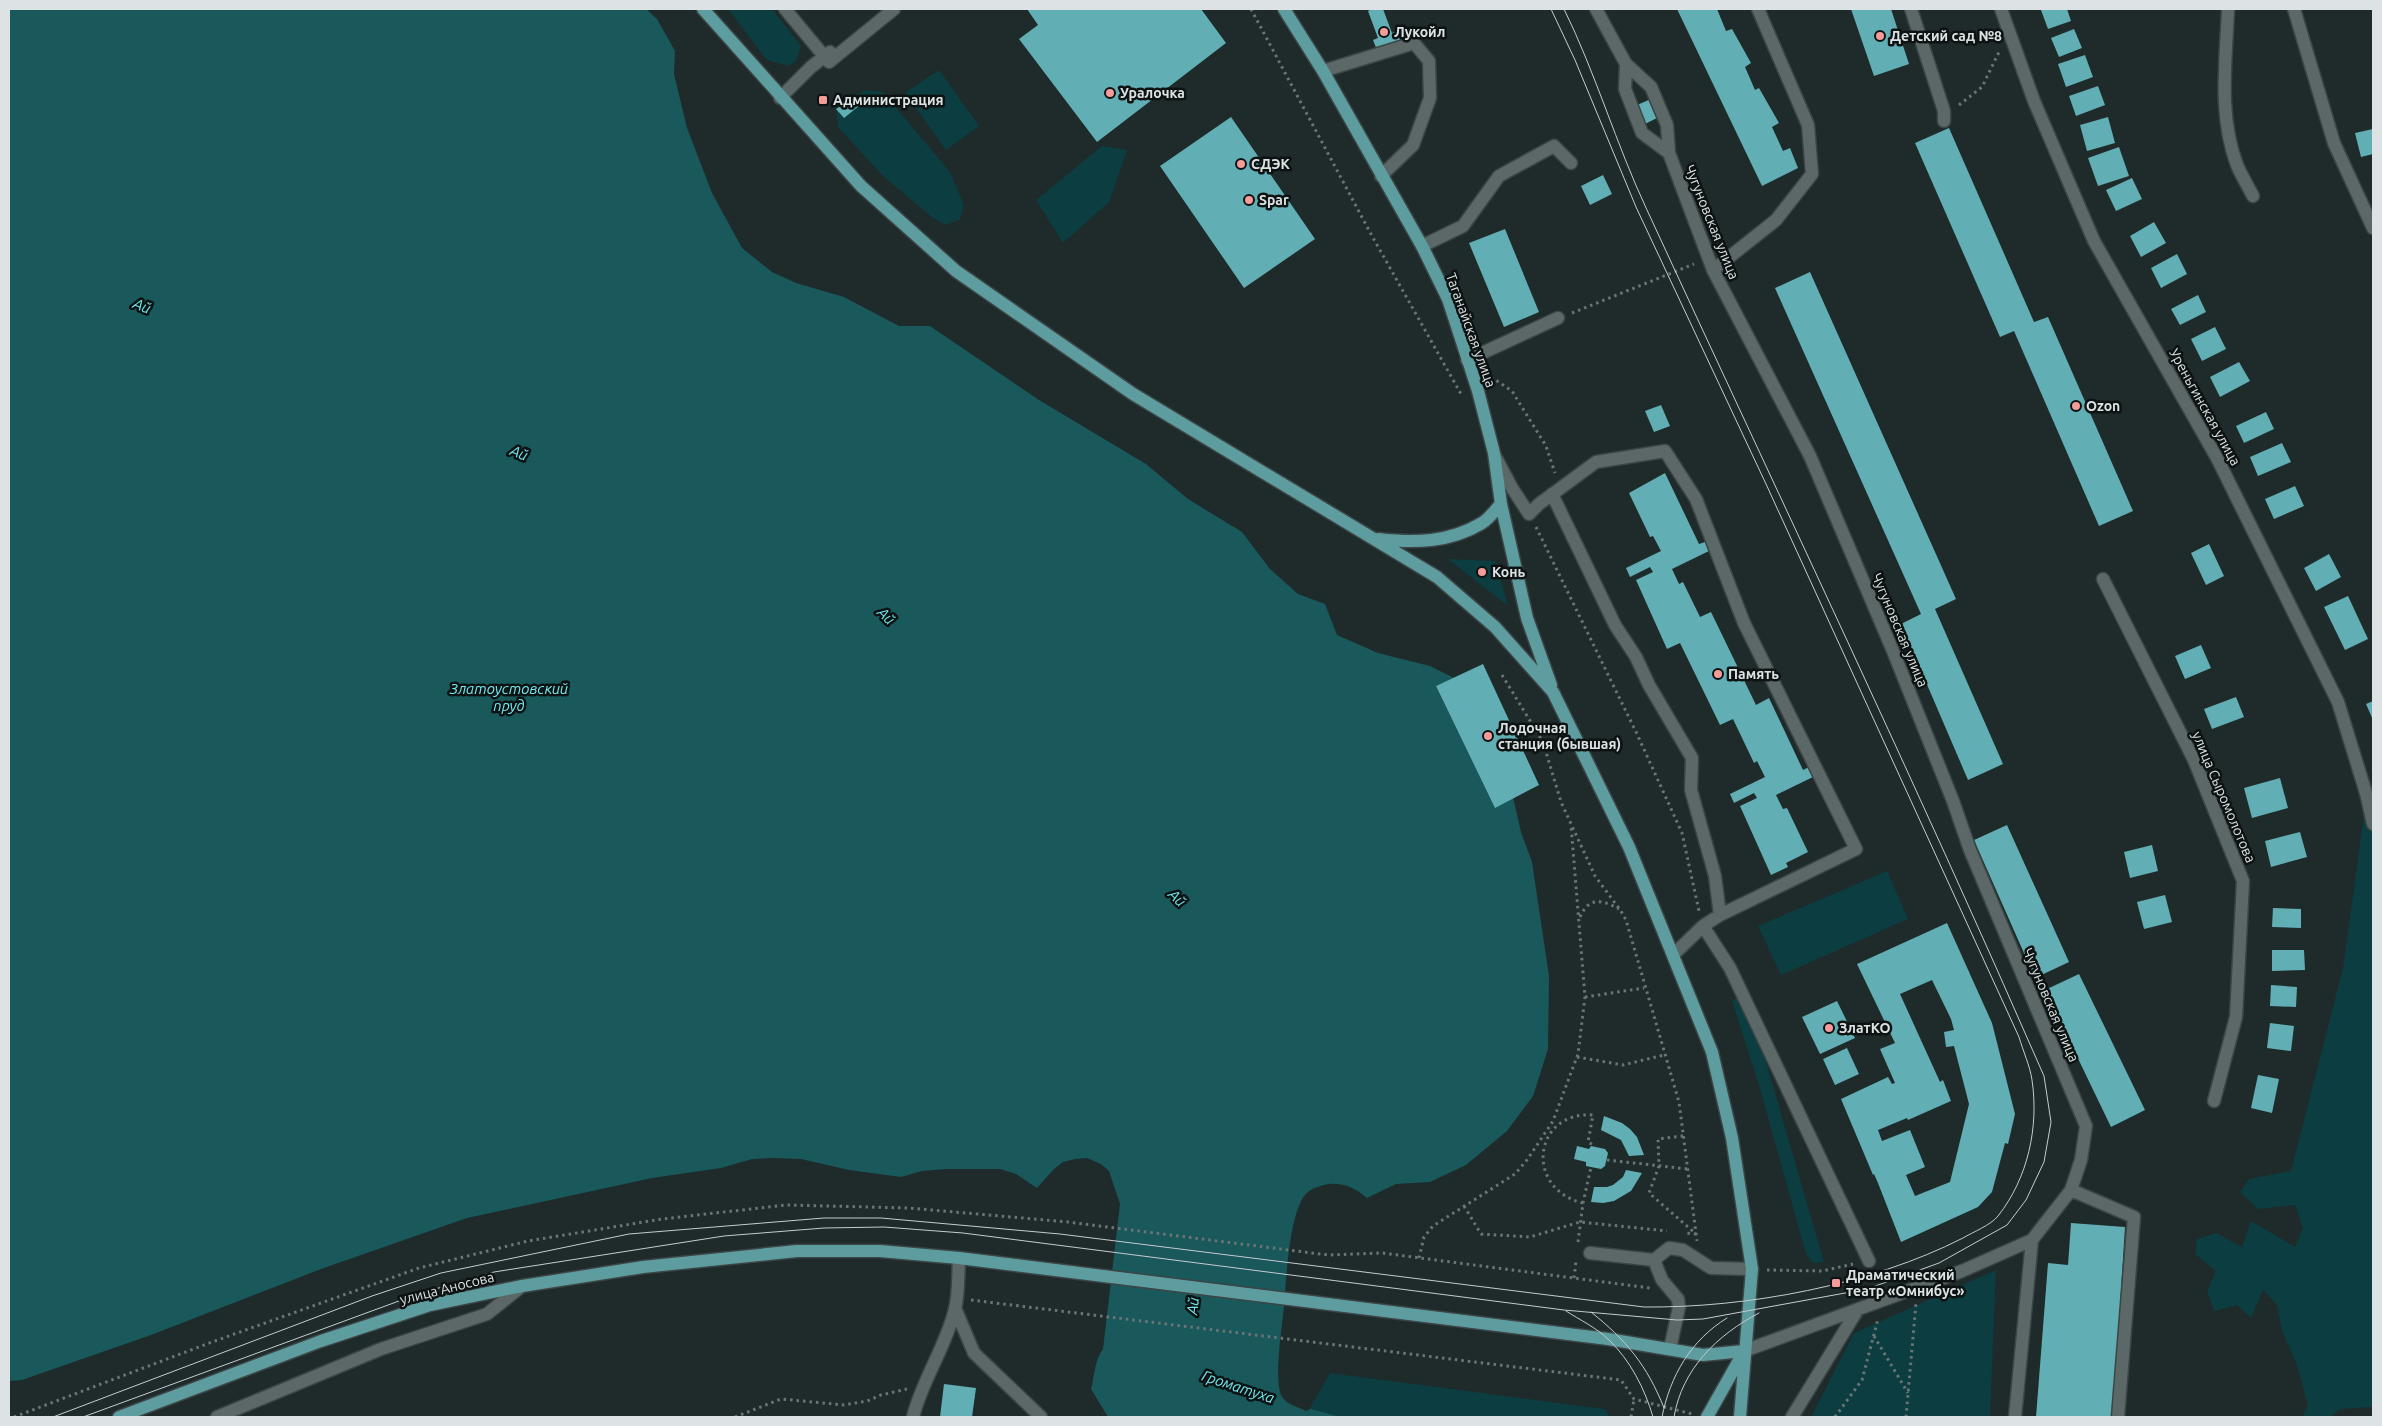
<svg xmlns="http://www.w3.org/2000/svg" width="2382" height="1426" font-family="Ubuntu,sans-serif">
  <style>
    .green { fill: #0c3d40 }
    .water { fill: #19585b }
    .building { fill: #61afb4; fill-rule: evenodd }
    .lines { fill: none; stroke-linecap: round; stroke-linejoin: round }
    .minor-casing { stroke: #3c4545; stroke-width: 15 }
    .major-casing { stroke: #3c4545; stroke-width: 15 }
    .path { stroke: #6c7576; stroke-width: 3; stroke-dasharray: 2.5 4; stroke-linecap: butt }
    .minor { stroke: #5c6868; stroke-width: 12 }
    .major { stroke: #5d9da0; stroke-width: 12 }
    .tram { stroke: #c5cccd; stroke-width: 1 }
    .poi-dot { fill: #f59b9a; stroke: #0d1212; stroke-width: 2 }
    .labels { text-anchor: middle; stroke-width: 5; stroke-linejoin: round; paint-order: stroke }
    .poi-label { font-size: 14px; font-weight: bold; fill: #dde3e4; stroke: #0d1212; text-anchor: start }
    .street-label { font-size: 14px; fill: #dde3e4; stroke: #0d1212 }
    .water-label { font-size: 15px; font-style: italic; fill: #71e8ef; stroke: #0d1212 }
  </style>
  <rect width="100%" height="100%" fill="#1f2a2b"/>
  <path class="green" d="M728,9H772L801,46L796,61L788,66L767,60Z
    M939,70L979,126L946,150L905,93Z
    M865,90L883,92L950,172L964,205L960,219L946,225L934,219L882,175L838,127L836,109Z
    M1102,146L1127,150L1109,202L1063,243L1036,200Z
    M1448,559L1495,561L1508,606Z
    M2365,807L2373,833V1407L2340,1409L2330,1417H2302L2308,1406L2297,1365L2282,1331L2277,1305L2263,1290L2251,1318L2237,1305L2214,1311L2207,1291L2216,1271L2195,1254L2197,1239L2216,1233L2242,1247L2251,1221L2295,1247L2303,1228L2295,1205L2258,1209L2240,1192L2249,1179L2291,1171L2343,968Z
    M1887,871L1908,919L1781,975L1758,926Z
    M1741,996L1759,1038L1824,1262L1813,1263L1806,1254L1759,1085L1732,1001Z
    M1996,1270L1990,1417H1811L1854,1333Z
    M1330,1373L1605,1409L1610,1417H1305Z"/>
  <path class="water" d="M9,9H646L657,19L675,51L674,74L687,128L712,193L742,248L772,272L796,283L844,297L899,326H930L1039,400L1146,464L1188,499L1242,532L1270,569L1298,594L1325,604L1337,635L1378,653L1430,666L1454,678L1436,686L1495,807L1513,797L1521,832L1532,862L1549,976L1548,1049L1533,1096L1507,1131L1466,1165L1430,1182L1396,1184L1367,1198C1355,1188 1345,1183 1329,1184C1323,1185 1312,1188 1308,1192C1289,1207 1286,1283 1284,1307C1282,1326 1274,1379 1281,1395C1285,1404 1298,1407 1306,1411L1311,1409L1340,1417H1108L1091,1389C1095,1375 1094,1361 1103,1349L1120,1204L1109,1171L1101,1164L1087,1158L1075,1159L1063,1162L1054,1169L1037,1188L1016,1174L1000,1169H946L922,1171L901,1177L849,1170L801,1159L772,1158L752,1159L721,1168L652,1178L467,1218L321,1269L151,1335L22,1380L9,1381Z"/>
  <path class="building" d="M1027,9H1201L1226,43L1097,142L1019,39L1038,25Z
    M1372,9H1383L1392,33L1397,31L1403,46L1379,55L1373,40L1378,38L1368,11Z
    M1677,9H1717L1726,31L1732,29L1751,63L1745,67L1755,90L1759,88L1779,123L1772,127L1783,151L1790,148L1798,168L1762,186Z
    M1851,9H1891L1909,64L1874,76Z
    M2044,9H2067L2071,21L2048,29L2041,10Z
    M2074,29L2082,48L2059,57L2051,38Z
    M2085,55L2093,77L2066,87L2058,64Z
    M2098,86L2105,105L2076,116L2069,96Z
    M855,96L859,106L844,118L836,109Z
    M1651,99L1659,117L1645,124L1637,105Z
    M1231,117L1315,239L1244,288L1160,166Z
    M2108,117L2115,143L2087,151L2080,125Z
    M1949,128L2034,322L2048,317L2133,511L2099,526L2014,331L2000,337L1915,143Z
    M2373,129V154L2361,157L2355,133Z
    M2119,147L2129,176L2098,186L2088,158Z
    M1603,175L1612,194L1590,205L1581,186Z
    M2132,178L2142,199L2116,211L2106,190Z
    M2154,222L2166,243L2141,257L2130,236Z
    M1505,229L1539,312L1504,327L1469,243Z
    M2177,254L2187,274L2161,288L2151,268Z
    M1810,272L1956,599L1935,609L2003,764L1968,780L1901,624L1921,614L1775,288Z
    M2198,295L2206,312L2180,325L2171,309Z
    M2215,327L2226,349L2202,361L2191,339Z
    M2239,362L2250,381L2220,397L2210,377Z
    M1661,405L1670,426L1654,432L1645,411Z
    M2266,412L2274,429L2244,443L2236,426Z
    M2282,443L2291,462L2258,476L2250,457Z
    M1665,473L1699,544L1705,542L1709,551L1672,569L1679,584L1683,582L1700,617L1711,612L1756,705L1769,698L1803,770L1809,767L1813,777L1776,795L1783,809L1787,808L1808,852L1786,863L1788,867L1771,875L1740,806L1757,798L1754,793L1734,803L1730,794L1765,777L1757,761L1754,763L1733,719L1720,725L1680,643L1667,649L1636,580L1653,572L1650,567L1630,577L1626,568L1661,551L1653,536L1650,537L1629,493Z
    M2295,486L2304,506L2274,519L2265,499Z
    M2209,544L2224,576L2206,585L2191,553Z
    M2329,554L2341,577L2316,591L2304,568Z
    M2348,596L2368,639L2345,650L2324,607Z
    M2201,645L2211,668L2185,679L2175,656Z
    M1483,664L1539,785L1495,808L1436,686Z
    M2236,697L2244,717L2212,729L2204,709Z
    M2373,701V720L2366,704Z
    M2280,778L2288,808L2252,818L2244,788Z
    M2007,825L2069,962L2035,978L1974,840Z
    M2300,832L2307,857L2271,867L2265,841Z
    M2152,845L2158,871L2130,878L2124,852Z
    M2165,895L2172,922L2144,929L2137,902Z
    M2273,908L2301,909V928L2272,927Z
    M1947,923L1992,1023L2015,1114L2008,1144L2005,1143L1992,1192L1978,1207L1901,1242L1878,1183L1874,1174L1873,1175L1841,1099L1888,1077L1892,1084L1895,1083L1880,1049L1895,1043L1857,964ZM1932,980L1951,1019L1954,1030L1944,1032L1946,1047L1954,1046L1969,1104L1950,1182L1915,1196L1906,1175L1925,1167L1910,1130L1882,1141L1878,1130L1907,1118L1908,1120L1951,1101L1943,1080L1940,1082L1900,994Z
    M2272,950H2304L2305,970L2272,971Z
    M2079,974L2145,1110L2111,1127L2045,990Z
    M2271,985L2297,987L2296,1007L2270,1006Z
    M1837,1001L1855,1038L1820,1054L1802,1017Z
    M2270,1023L2294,1026L2291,1051L2267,1048Z
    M1847,1048L1859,1074L1835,1085L1823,1059Z
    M2258,1075L2279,1079L2272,1113L2251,1108Z
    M1604,1116L1622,1123L1630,1129L1637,1137L1644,1155L1629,1156L1621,1140L1601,1130Z
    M1577,1146L1589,1149L1591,1146L1605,1149L1608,1153L1605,1166L1601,1169L1586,1166V1162L1574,1159Z
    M1626,1170L1642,1173L1631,1191L1614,1201L1603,1203L1591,1202L1594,1187H1607L1613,1185L1623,1177Z
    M2071,1223L2125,1227L2113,1417H2036L2048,1263L2068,1265Z
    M944,1384L976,1388L972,1417H940Z"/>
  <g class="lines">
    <g class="minor-casing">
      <path id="minor" d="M785,9L829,62L894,9
        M1596,9L1626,64L1625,89L1642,133L1669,153L1713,270L1810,456L1893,651L1953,801L1970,850L2086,1126L2081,1160L2071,1190L2032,1240L1962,1271L1744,1351
        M1911,9L1944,111V121
        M2001,9L2034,101L2094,241L2217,458L2338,702L2366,793L2373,824
        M2228,9C2226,61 2218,115 2237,165C2241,175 2248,186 2253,196
        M2294,9L2334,143L2373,228
        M1626,64L1651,87L1667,125L1669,153
        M1323,71L1414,43L1429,61L1430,98L1413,145L1381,176
        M780,98L811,67L830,52
        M1422,246L1463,226L1499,176L1554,146L1571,163
        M1713,270L1776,220L1812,174L1808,125L1758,9
        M1467,360L1558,318
        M1495,456L1512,488L1529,514L1539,504L1596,462L1665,451L1696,499L1744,623L1856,849L1720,915L1703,926L1674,954
        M1552,494L1615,625L1636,657L1649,685L1692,758L1691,790L1715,876L1720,915
        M2103,579L2194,760L2243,881L2236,1017L2214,1101
        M1703,926L1730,968L1869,1261
        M2071,1190L2134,1217L2118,1417
        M1590,1253L1654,1260L1669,1248L1683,1250L1711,1268L1752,1269
        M1654,1260L1662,1280L1678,1299L1679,1307L1670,1349
        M955,1308L974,1353L1041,1417
        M217,1417L381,1349L487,1314L522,1286
        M913,1417C922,1380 946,1347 955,1309C959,1293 958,1274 959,1258
        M1792,1417L1858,1309
        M2015,1417L2032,1240"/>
    </g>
    <g class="major-casing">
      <path id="major" d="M703,9L861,186L956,271L1133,394L1437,577L1495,627L1553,692L1629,847L1712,1052L1732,1138L1752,1269L1740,1417
        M1284,9L1323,71L1422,246L1448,299L1478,391L1494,453L1501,504L1527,618L1551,685
        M1378,539C1414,543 1449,543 1482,523C1489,519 1495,510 1501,504
        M119,1417L321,1341L430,1305L522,1286L643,1267L797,1251H880L959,1258L1608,1339L1703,1355L1744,1351
        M1707,1417L1742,1355"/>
    </g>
    <path class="path" d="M1251,9L1372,236L1461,394
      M1959,105L1982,87L1999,52
      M1572,313L1694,264
      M1491,377L1512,391L1546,446L1555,473
      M1536,527L1637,734L1682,833L1699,911
      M1502,675L1543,742L1561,802L1595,876L1621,911L1626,920L1679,1102L1697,1241
      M1580,917C1589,897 1601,899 1619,909
      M1585,997L1644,988
      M1577,1057L1623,1065L1664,1055
      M1683,1136L1658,1139L1659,1166L1649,1193L1696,1234L1686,1233
      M1607,1160L1688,1169
      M1583,1203C1524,1189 1533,1111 1593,1115L1588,1142L1595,1146
      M1464,1206L1481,1234L1530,1237L1580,1222L1667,1231
      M1578,1242L1583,1203L1591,1167
      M1419,1258L1424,1237L1433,1226L1515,1174L1527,1160L1553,1121L1578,1054L1585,997L1571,825
      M1767,1270L1822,1271L1853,1264
      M1574,1278L1576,1261
      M971,1300L1621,1380L1634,1399L1692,1414
      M1874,1336L1908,1393
      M14,1417L212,1342L419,1268L528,1241L662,1219L786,1205L909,1208L1068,1222L1328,1255L1382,1253L1650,1288
      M735,1417L781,1399L844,1405L867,1401L881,1395L907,1389
      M1631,1417L1634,1399
      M1835,1417L1862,1380L1878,1319
      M1906,1417L1916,1303"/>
    <use href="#minor" class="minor"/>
    <use href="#major" class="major"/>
    <path class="tram" d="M1566,1311C1580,1320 1597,1328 1609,1340C1630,1360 1645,1389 1653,1417
      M1591,1312C1626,1340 1647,1365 1664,1408
      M53,1417L372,1296L441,1273L629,1234L824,1218H881L1060,1234L1644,1307C1747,1308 1871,1285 1963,1238C1973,1232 1991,1225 1998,1216C2028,1178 2039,1127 2032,1080C2030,1066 2023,1051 2019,1037L1766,484L1636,207L1575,60L1551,9
      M83,1417L418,1294L494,1272L724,1236L824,1228L884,1227L963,1233L1564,1310L1677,1320L1703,1319L1867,1289L1939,1263L2007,1225L2026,1200L2044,1162L2051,1122L2044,1076C1917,785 1780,498 1647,210C1616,144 1596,74 1564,9
      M1662,1417C1670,1376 1691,1340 1727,1318
      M1674,1417C1682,1369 1717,1335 1759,1313"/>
  </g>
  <g class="poi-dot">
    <circle cx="1384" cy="32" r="5"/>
    <circle cx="1880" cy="36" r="5"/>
    <circle cx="1110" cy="93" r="5"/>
    <rect x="818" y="95" width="10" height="10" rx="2.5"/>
    <circle cx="1241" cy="164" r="5"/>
    <circle cx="1249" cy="200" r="5"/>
    <circle cx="2076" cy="406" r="5"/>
    <circle cx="1482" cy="572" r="5"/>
    <circle cx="1718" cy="674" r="5"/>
    <circle cx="1488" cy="736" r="5"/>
    <circle cx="1829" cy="1028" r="5"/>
    <rect x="1831" y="1278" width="10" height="10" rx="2.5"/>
  </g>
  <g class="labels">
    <g class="poi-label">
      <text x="1394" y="37">Лукойл</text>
      <text x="1890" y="41">Детский сад №8</text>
      <text x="1120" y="98">Уралочка</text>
      <text x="833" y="105">Администрация</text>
      <text x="1251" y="169">СДЭК</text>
      <text x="1259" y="205">Spar</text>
      <text x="2086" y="411">Ozon</text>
      <text x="1492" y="577">Конь</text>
      <text x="1728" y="679">Память</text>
      <text x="1498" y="733">Лодочная<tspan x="1498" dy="16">станция (бывшая)</tspan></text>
      <text x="1839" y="1033">ЗлатКО</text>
      <text x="1846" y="1280">Драматический<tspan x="1846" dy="16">театр «Омнибус»</tspan></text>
    </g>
    <g class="street-label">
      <text transform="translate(1712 222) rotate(68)" y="5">Чугуновская улица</text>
      <text transform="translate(1471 330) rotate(70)" y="5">Таганайская улица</text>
      <text transform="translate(2205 407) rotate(61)" y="5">Уреньгинская улица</text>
      <text transform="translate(1900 630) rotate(67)" y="5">Чугуновская улица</text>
      <text transform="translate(2224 797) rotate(67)" y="5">улица Сыромолотова</text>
      <text transform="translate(2051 1005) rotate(67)" y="5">Чугуновская улица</text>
      <text transform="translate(447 1288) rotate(-14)" y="5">улица Аносова</text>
    </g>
    <g class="water-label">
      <text transform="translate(142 306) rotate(21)" y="5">Ай</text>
      <text transform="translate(519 453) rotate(21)" y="5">Ай</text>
      <text transform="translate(886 616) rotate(44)" y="5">Ай</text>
      <text x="509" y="694">Златоустовский<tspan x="509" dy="17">пруд</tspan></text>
      <text transform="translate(1177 898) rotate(44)" y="5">Ай</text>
      <text transform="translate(1193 1306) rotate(-83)" y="5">Ай</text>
      <text transform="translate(1238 1387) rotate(18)" y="5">Громатуха</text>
    </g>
  </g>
  <rect width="2382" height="1426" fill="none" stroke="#dde3e4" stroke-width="20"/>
</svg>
